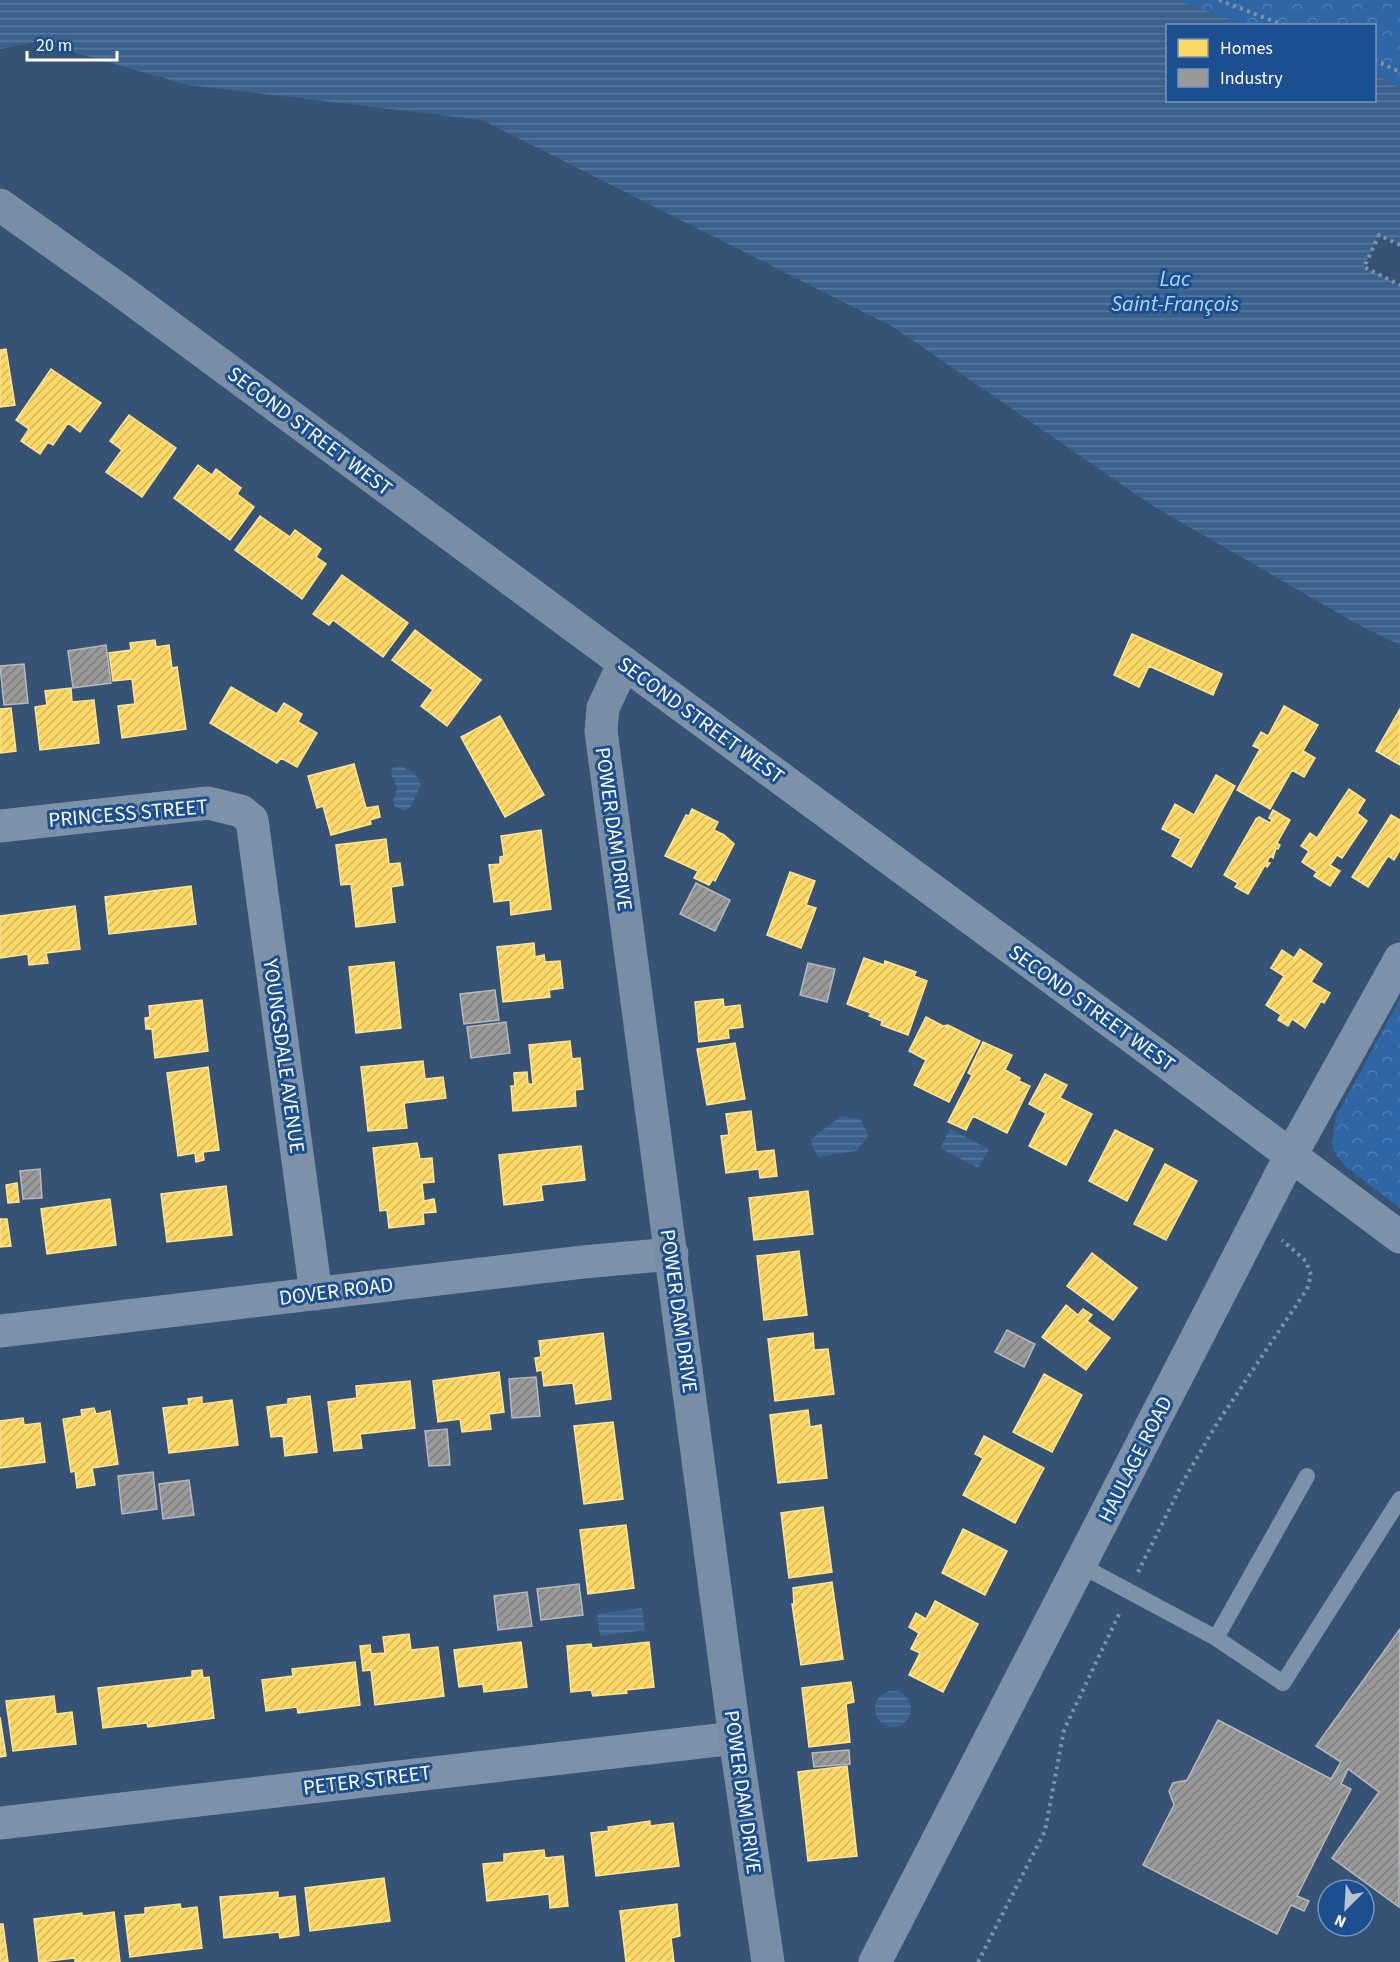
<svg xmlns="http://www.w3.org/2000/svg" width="1400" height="1962" font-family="'Source Sans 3',sans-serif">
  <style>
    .park { fill: url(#park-crowns) }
    .water { fill: url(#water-rules) }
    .homes { fill: url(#homes-hatch); stroke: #ffe494; stroke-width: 1.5 }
    .industry { fill: url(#industry-hatch); stroke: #b8b8b8; stroke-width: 1.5 }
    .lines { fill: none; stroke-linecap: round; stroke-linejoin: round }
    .path { stroke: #7d92a8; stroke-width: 4; stroke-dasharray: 3 4.5; stroke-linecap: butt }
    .service { stroke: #7d92a8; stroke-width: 16 }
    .minor { stroke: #7d92a8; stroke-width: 33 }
    .secondary { stroke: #798da4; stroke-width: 33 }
    .labels { text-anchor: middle; stroke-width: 6; stroke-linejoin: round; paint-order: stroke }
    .street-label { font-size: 21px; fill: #fff; stroke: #1b4f8f }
    .water-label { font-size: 22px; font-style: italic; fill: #b5d3f5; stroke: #1b4f8f }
  </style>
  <defs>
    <pattern id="park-crowns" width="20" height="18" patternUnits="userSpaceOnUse" patternTransform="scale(1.5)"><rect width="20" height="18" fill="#2f66a5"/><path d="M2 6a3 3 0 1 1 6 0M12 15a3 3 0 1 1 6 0" fill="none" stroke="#4e7db2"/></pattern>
    <pattern id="water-rules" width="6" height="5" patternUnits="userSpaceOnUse" patternTransform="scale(1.5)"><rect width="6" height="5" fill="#3b618d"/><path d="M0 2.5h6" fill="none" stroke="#58799e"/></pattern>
    <pattern id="homes-hatch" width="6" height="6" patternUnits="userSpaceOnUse" patternTransform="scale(1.5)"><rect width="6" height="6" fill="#ffd966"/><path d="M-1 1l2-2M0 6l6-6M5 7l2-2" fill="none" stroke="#d2b660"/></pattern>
    <pattern id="industry-hatch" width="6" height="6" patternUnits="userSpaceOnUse" patternTransform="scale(1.5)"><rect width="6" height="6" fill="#999"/><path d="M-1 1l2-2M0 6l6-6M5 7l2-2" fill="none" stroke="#7e7e7e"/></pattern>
  </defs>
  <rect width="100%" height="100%" fill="#365274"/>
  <path class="park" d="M1176,0H1400V88L1375,74L1374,26L1246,25Z
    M1400,999V1208L1346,1167L1336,1155L1332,1143L1336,1116Z"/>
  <path class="water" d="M0,0H1176L1246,25L1168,26V100H1374L1375,74L1400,88V245L1379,235L1364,267L1400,285V645L1357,624L1153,506L893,327L482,120L188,85L37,42L0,49Z
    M401,766L415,774L421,785L410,808L404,811L394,806V799L397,788L391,774L393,767Z
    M841,1116L861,1119L868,1136L856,1151L818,1157L810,1140Z
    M950,1129L989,1149L978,1168L940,1148Z
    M642,1608L645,1630L600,1636L597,1614Z
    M875 1709a18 18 0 1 1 36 0a18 18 0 1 1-36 0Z"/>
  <path class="homes" d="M6,349L15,405L0,407V350Z
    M51,369L101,403L80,432L68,423L53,445L48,442L40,454L21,441L29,429L16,420Z
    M129,415L176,448L142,497L106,472L122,450L110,441Z
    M198,465L212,475L216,469L241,488L237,494L254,507L230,540L174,498Z
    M260,516L290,537L295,530L321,549L316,557L326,564L302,599L235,550Z
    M342,575L408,623L383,657L333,620L329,625L313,614Z
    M415,630L481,680L447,726L421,706L433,690L392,660Z
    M1132,634L1222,674L1213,695L1149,666L1139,687L1114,675Z
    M155,640L156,647L169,645L172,668L177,667L186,729L122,738L118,706L135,704L132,679L113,681L109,653L131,650L130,643Z
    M231,687L277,714L284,703L302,714L298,722L317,733L297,767L281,758L277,763L210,723Z
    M71,688L72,702L94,700L99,743L40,750L35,707L47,705L45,691Z
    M1284,706L1318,725L1303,751L1315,758L1304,777L1292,770L1270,809L1237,790L1260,749L1253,746L1261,732L1268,736Z
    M11,708L16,751L0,753V709Z
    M1400,709V765L1376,751Z
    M500,716L544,795L505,817L461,737Z
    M354,764L366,808L378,806L380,817L370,820L371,824L331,835L323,806L317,808L308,776Z
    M1216,775L1235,786L1191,867L1172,856L1181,839L1162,829L1175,804L1194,815Z
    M1349,789L1365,800L1357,813L1367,821L1342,858L1337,855L1330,865L1340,871L1330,886L1314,876L1317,872L1302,862L1309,851L1301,846L1310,833L1317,838Z
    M692,809L718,822L714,830L724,835L734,844L715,881L713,879L709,885L694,878L698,871L665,856L686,815L689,816Z
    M1273,810L1290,820L1277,843L1280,845L1278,849L1276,848L1273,858L1270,856L1267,862L1270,863L1267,867L1265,865L1248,894L1235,887L1238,883L1224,875L1256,819L1259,817L1270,823L1272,820L1269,818Z
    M1391,815L1400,820V850L1394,860L1388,856L1368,887L1352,877Z
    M541,830L551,909L511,915L510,900L494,902L489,865L500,864V857L504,856L501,836Z
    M386,839L389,864L400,863L403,885L391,887L395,922L356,927L351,884L341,885L336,845Z
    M790,872L815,881L806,905L816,908L801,948L767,935Z
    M191,886L196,924L109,934L105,897Z
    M75,906L80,949L46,953L48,963L29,965L28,954L0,958V916Z
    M534,943L535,957L544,955L545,962L560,961L563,988L549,990L550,997L503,1002L497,947Z
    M1300,949L1322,964L1311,982L1330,993L1324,1003L1321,1001L1305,1028L1292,1019L1288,1026L1278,1020L1281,1015L1266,1005L1284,976L1271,968L1282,950L1294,958Z
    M864,958L884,965L885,961L916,972L914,976L927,981L908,1035L881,1025L882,1021L869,1016L871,1013L847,1004Z
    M394,962L401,1028L356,1033L349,967Z
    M723,999L724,1007L740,1005L743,1027L728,1029L729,1038L699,1042L695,1002Z
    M202,1000L208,1051L155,1058L152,1029H146L145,1018L150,1017L149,1006Z
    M926,1017L943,1026L948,1025L980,1041L949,1102L914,1085L926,1060L909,1051Z
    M570,1041L572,1059L580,1058L583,1089L575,1090L576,1106L513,1111L511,1086H515L514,1073L527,1072L528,1084H533L529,1045Z
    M983,1042L1012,1055L1005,1070L1020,1078L1019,1081L1030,1086L1007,1133L973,1116L966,1130L948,1122L972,1075L968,1073Z
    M735,1043L745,1099L707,1105L697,1049Z
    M423,1061L425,1079L443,1077L446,1098L404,1103L407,1128L368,1131L361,1067Z
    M208,1067L219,1150L203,1152L204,1160L196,1162L195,1153L178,1156L167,1073Z
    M1045,1074L1067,1085L1060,1098L1092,1114L1066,1165L1029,1146L1046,1113L1029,1104Z
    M751,1111L756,1152L774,1150L777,1176L760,1178L759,1169L726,1173L721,1136L729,1135L726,1114Z
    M1115,1130L1153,1149L1127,1201L1089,1181Z
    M417,1143L420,1159L432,1158L434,1182L422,1183L424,1201L434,1199L436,1212L423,1213L424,1224L389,1228L387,1210L380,1211L373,1148Z
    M581,1146L585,1180L541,1185L543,1200L504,1205L499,1155Z
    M1165,1164L1197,1181L1166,1240L1134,1224Z
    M17,1183L19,1202L8,1203L6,1185Z
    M226,1186L232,1235L167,1242L161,1194Z
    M808,1191L813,1234L754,1240L749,1198Z
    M110,1199L116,1245L47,1254L41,1209Z
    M0,1219H7L11,1246L0,1247Z
    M799,1251L807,1315L764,1320L757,1256Z
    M1092,1253L1137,1288L1113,1320L1067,1286Z
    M1066,1305L1078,1315L1083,1309L1092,1315L1087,1321L1110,1338L1086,1370L1042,1337Z
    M603,1333L611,1399L576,1404L573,1383L544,1386L542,1370L537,1371L535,1358L541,1357L539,1341Z
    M813,1333L814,1350L828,1349L834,1394L775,1401L768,1339Z
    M499,1372L504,1412L489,1414L491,1429L462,1432L460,1419L438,1422L433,1381Z
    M1044,1374L1082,1395L1052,1452L1013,1432Z
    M410,1381L415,1428L360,1434L362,1448L334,1451L328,1402L357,1398L356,1386Z
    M310,1396L317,1452L285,1456L283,1436L271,1437L267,1407L288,1404V1399Z
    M202,1397V1404L232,1400L238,1445L169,1453L163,1408L189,1405L188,1399Z
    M94,1408L96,1414L110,1411L118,1464L92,1468L95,1485L77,1488L75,1471L71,1472L63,1419L82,1416L81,1410Z
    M808,1410L810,1427L821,1425L827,1478L778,1483L770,1415Z
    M23,1418L24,1425L40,1423L45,1462L0,1468V1421Z
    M613,1422L623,1499L584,1504L574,1426Z
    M984,1436L1044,1468L1015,1523L963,1495L983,1458L975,1454Z
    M823,1507L832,1572L789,1578L781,1513Z
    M626,1525L634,1588L588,1594L580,1530Z
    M963,1529L1007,1551L985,1595L942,1573Z
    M832,1582L843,1659L801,1665L792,1604H794L793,1588Z
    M935,1601L978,1624L943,1692L909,1675L920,1653L911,1649L919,1633L909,1627L916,1613L926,1619Z
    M409,1634L411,1650L438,1647L444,1696L375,1705L371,1670L363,1671L360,1646L370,1645L371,1654L385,1653L383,1637Z
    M521,1642L527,1687L484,1692L483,1684L459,1687L454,1650Z
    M649,1642L654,1687L626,1690L627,1693L593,1696L591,1690L571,1692L567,1646L591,1644L592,1648Z
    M355,1662L360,1705L298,1713L297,1707L266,1711L262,1680L293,1676L292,1669Z
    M202,1670L203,1678L209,1677L214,1718L148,1727L147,1723L103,1728L98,1688L192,1677V1671Z
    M851,1682L854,1702L846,1704L850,1742L809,1747L802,1688Z
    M54,1696L56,1714L72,1712L76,1744L13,1751L6,1701Z
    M0,1717L6,1756L0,1757Z
    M847,1766L857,1856L808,1861L798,1772Z
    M650,1821V1826L673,1823L679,1866L596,1876L591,1833L609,1831L608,1827Z
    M544,1850L545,1858L563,1856L568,1906L550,1908L549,1894L487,1901L483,1864L504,1862V1854Z
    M384,1878L390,1921L310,1931L305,1888Z
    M278,1892V1898L295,1896L299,1935L280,1938L279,1932L224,1938L220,1897Z
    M180,1904L181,1909L197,1907L202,1948L130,1957L125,1916L145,1914V1908Z
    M677,1904L680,1936L671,1938L674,1962H626L620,1911Z
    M114,1912L120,1962H75V1958L39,1962L34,1919L82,1913V1916Z
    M0,1924H3L8,1962H0Z"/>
  <path class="industry" d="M106,645L111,683L73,688L68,651Z
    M24,664L28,703L4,705L0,666Z
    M696,883L730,900L715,931L680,914Z
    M808,963L835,969L827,1002L800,995Z
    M495,990L499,1020L464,1024L460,994Z
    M506,1022L510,1053L471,1058L467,1027Z
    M40,1169L42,1198L23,1199L20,1171Z
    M1007,1330L1035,1344L1024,1367L995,1352Z
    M536,1377L540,1416L512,1418L509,1379Z
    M447,1429L450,1465L429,1466L425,1431Z
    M153,1472L157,1509L122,1514L118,1476Z
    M189,1480L194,1515L163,1519L159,1484Z
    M579,1584L583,1615L541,1620L537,1589Z
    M527,1592L532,1626L498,1630L494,1596Z
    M1400,1629L1399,1907L1332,1858L1379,1792L1348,1769L1341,1784L1351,1789L1297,1896L1309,1901L1304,1911L1291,1905L1277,1934L1143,1865L1174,1805L1169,1791L1173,1783L1187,1780L1218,1720L1331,1779L1341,1762L1316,1746Z
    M849,1750L850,1764L814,1767L812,1753Z"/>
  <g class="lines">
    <path class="path" d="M1219,0L1286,26
      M1374,60L1400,72
      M1400,245L1379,235L1364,267L1400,285
      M1138,1572L1184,1480L1216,1425L1307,1289L1311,1275L1306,1261L1282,1240
      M978,1962L1045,1831L1064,1730L1120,1612"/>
    <path class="service" d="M1080,1565L1216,1638L1283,1683L1400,1499
      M1216,1638L1307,1476"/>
    <path class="minor" d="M624,663L1162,1059L1400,1237
      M0,826L208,803L241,811L252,820L316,1294
      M0,1331L583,1262L672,1254
      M0,1823L735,1738
      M875,1962L1291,1155L1400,959"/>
    <path class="secondary" d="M0,205L121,291L624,663L603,708L601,731L735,1738L768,1962"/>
  </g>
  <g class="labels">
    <g class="street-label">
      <text transform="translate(310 431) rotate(37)" y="7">SECOND STREET WEST</text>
      <text transform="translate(701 720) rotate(36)" y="7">SECOND STREET WEST</text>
      <text transform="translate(128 813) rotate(-5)" y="7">PRINCESS STREET</text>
      <text transform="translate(614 829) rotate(82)" y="7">POWER DAM DRIVE</text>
      <text transform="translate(1092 1008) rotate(36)" y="7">SECOND STREET WEST</text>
      <text transform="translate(284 1056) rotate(82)" y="7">YOUNGSDALE AVENUE</text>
      <text transform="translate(336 1291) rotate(-7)" y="7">DOVER ROAD</text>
      <text transform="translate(679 1311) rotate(82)" y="7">POWER DAM DRIVE</text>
      <text transform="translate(1135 1459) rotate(-63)" y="7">HAULAGE ROAD</text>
      <text transform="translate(367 1780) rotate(-7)" y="7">PETER STREET</text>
      <text transform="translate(743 1792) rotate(82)" y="7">POWER DAM DRIVE</text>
    </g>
    <g class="water-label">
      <text x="1175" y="286">Lac<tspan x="1175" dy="25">Saint-François</tspan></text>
    </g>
  </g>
  <rect x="1166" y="24" width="210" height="78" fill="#1b4f8f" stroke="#7695bc" stroke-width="1.5"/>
  <rect x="1178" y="39" width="30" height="18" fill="#ffd966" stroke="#7695bc" stroke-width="1.5"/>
  <text x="1220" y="54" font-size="18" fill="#ffffff">Homes</text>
  <rect x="1178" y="69" width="30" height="18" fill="#999999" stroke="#7695bc" stroke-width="1.5"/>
  <text x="1220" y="84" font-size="18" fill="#ffffff">Industry</text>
  <g transform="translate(1346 1908) rotate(204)"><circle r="28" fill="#1b4f8f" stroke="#7695bc" stroke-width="1.5"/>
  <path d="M0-4.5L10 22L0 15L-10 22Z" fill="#b9c2ce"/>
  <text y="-9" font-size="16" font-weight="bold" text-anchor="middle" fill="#ffffff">N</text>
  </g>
  <path d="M27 51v9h90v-9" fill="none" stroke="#ffffff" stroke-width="3"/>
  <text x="36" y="51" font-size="18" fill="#ffffff" stroke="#1b4f8f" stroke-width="4.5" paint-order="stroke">20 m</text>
</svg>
